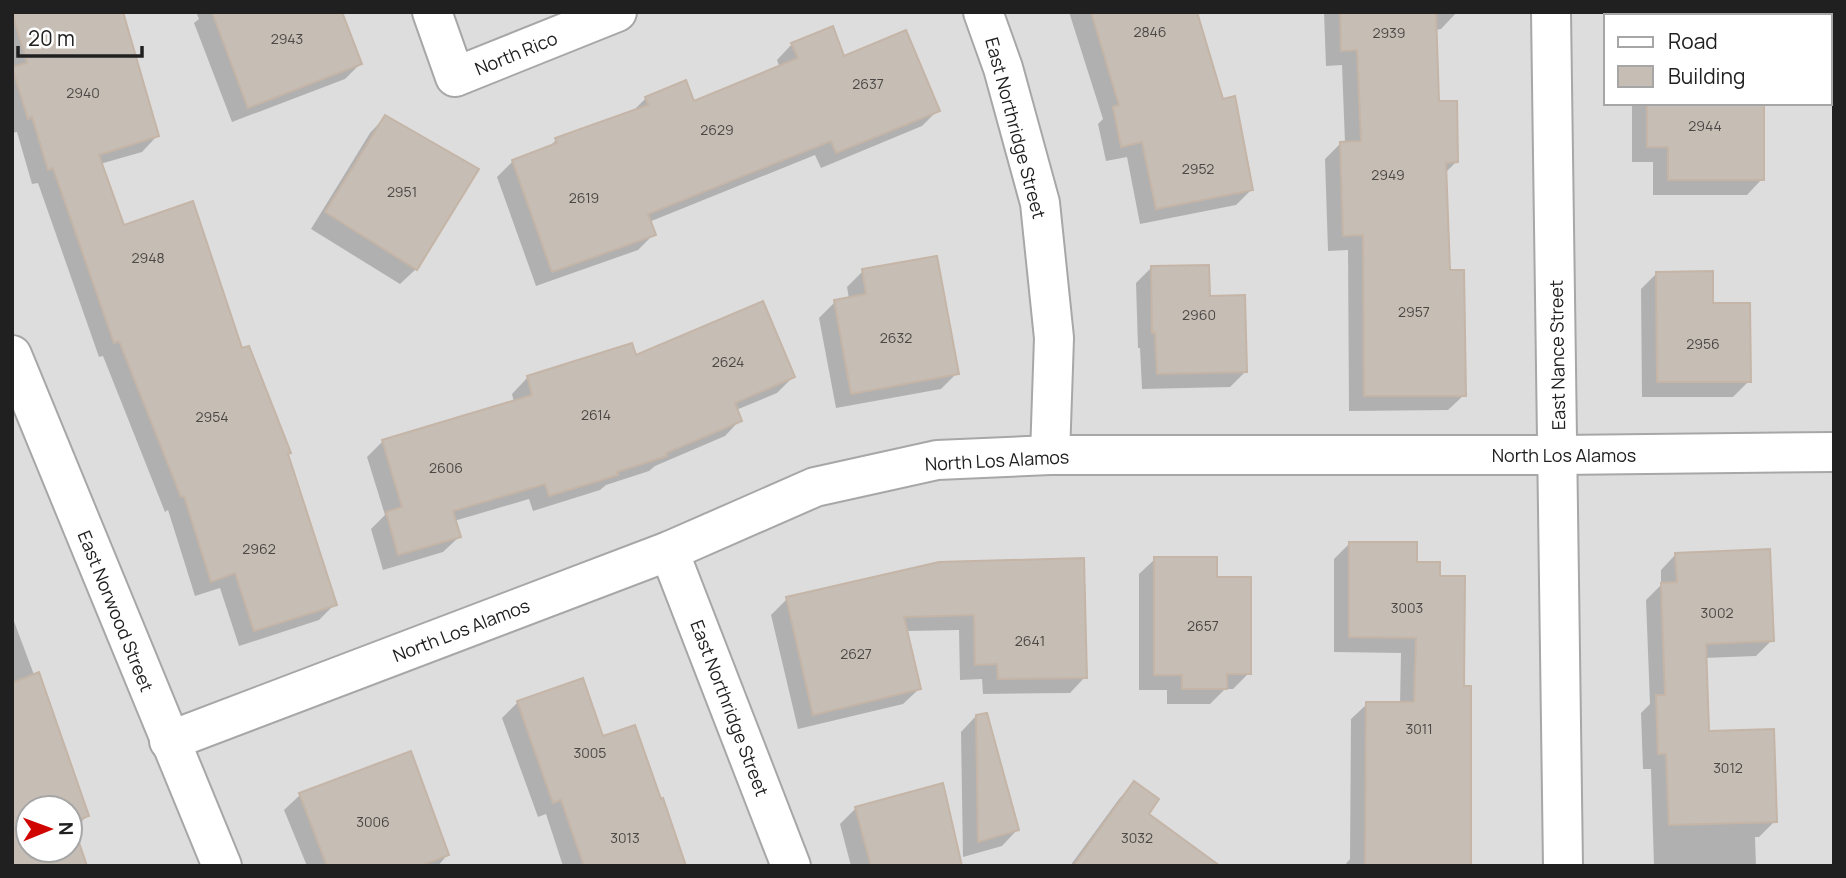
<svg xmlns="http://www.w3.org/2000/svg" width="1846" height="878" font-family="Manrope,sans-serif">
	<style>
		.residential { fill: #dedddd; fill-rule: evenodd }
		.shadow { fill: #0003; fill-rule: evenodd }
		.building { fill: #c6bdb5; stroke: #c4b5a7; stroke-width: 2; fill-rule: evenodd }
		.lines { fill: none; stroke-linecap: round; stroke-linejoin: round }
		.street-casing { stroke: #a7a7a7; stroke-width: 42 }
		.street { stroke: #fff; stroke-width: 38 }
		.labels { text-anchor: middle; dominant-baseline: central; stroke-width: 7; stroke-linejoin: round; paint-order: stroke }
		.number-label { font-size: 14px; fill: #4a4745 }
		.street-label { font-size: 18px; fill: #202020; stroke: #fff }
	</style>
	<rect width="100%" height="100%" fill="#f1eee6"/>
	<path class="residential" d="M12 12H1834V866H12ZM1606 16H1830V103H1606ZM28 808H70V850H28Z"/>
	<g class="shadow">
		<polygon points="12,12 157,136 142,152 100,164 123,227 241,350 287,455 335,604 319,620 239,646 220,588 195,596 168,510 165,512 103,356 99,357 38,183 32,184 17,132 12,133"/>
		<polygon points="196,12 340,12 360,64 345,79 232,122 194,23 199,19"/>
		<polygon points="1069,12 1195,12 1251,190 1236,205 1140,224 1127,157 1106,161 1098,124 1103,119"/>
		<polygon points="1324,12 1457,12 1441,29 1435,30 1438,103 1457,161 1445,173 1448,272 1464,395 1448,410 1349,411 1348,250 1328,251 1325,159 1341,143 1345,143 1342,65 1326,66"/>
		<rect x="1626" y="12" width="155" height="4"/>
		<polygon points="792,44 843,58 938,110 922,126 821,168 815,155 649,222 654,234 638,250 536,286 497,177 513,161 547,149 556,140 632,112 646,98 693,103 780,68 777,60"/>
		<polygon points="1632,103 1762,103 1762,179 1747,195 1653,195 1653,162 1632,162"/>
		<polygon points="385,117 477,169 416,269 400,284 311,229 370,133"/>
		<polygon points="1152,267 1208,298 1245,372 1230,387 1142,389 1140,348 1138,348 1136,283"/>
		<polygon points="863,271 957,373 941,389 836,408 819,318 835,302 849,299 847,287"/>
		<polygon points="1657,273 1711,305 1749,381 1733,397 1642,397 1641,289"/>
		<polygon points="631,346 635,358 793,377 777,393 736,410 740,420 725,436 655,466 649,471 606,485 600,490 533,511 529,499 454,521 459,537 443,552 383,570 371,529 385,515 367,457 383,441 514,402 512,394 527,378"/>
		<polygon points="1350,543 1416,563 1439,577 1463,688 1469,866 1344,866 1350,859 1351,719 1367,704 1400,704 1401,653 1334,652 1334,559"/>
		<polygon points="1676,554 1772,640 1756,656 1704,658 1707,733 1775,821 1759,837 1755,837 1756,866 1654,866 1651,769 1643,769 1641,713 1650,704 1646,600 1661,585 1661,570"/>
		<polygon points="1155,559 1215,578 1249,673 1233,689 1225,689 1210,704 1167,704 1167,690 1139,690 1139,574"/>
		<polygon points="1083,560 1085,677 1070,693 983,694 982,679 960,680 959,630 906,631 919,689 903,704 798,729 771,615 787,599"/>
		<path d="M12 616 87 816 73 830 85 866H12ZM28 808H70V850H28Z"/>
		<polygon points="518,702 602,738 659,801 662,800 686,866 563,866 546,814 538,817 502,718"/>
		<polygon points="976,716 1017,830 1002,846 963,857 961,732"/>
		<polygon points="1134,783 1146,814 1206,866 1070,866 1119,799"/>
		<polygon points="300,795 447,855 438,866 307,866 284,810"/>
		<polygon points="856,808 961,866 851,866 840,824"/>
	</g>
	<g class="building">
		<polygon points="12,12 123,12 159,136 99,155 124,225 193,201 242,348 249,346 291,453 288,454 337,605 254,631 235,573 211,582 184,496 181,497 119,341 114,343 53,168 48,170 32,117 28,119 12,67 27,63"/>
		<polygon points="212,12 342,12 362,64 248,108"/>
		<polygon points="1091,12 1197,12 1223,99 1235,96 1253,190 1156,209 1142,142 1121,147 1113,107 1119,105"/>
		<polygon points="1340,12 1436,12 1439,101 1457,101 1458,162 1446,163 1450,270 1464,270 1466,396 1364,396 1363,235 1343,236 1340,142 1361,141 1357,50 1341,51"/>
		<polygon points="833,26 844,56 906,30 940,111 836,153 831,141 648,214 656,235 552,272 512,160 557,143 555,138 648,105 645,97 686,80 694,101 798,58 791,43"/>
		<polygon points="1647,103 1764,103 1764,180 1668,180 1668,147 1647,147"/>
		<polygon points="385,115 479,169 417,270 325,212"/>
		<polygon points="937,256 959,374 851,394 834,300 866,294 862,269"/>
		<polygon points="1209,265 1210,296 1245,295 1247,372 1157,374 1155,333 1152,333 1151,266"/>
		<polygon points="1713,271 1713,303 1750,303 1751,382 1657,382 1656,272"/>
		<polygon points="763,301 795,377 735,403 742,421 666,453 667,456 617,472 618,475 549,496 545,484 453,511 461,537 398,555 386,512 402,507 382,440 532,395 527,376 632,343 636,355"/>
		<polygon points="1349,542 1417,542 1417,562 1440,562 1440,576 1465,576 1464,686 1471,686 1471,866 1365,866 1366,702 1414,702 1416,638 1349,637"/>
		<polygon points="1770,549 1774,641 1706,644 1709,731 1774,729 1777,822 1669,825 1666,754 1658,754 1656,695 1665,695 1661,583 1677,582 1675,553"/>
		<polygon points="1154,557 1217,557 1217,577 1251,577 1251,674 1227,674 1227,689 1182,689 1182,675 1154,675"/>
		<polygon points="1084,558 1087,678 998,679 997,664 975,665 974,615 904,617 921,689 813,715 786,597 939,562"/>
		<path d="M39 672 89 816 72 822 87 866H12V683ZM28 808H70V850H28Z"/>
		<polygon points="583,678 603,736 635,725 661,799 663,798 686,866 584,866 561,800 553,803 517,701"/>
		<polygon points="987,713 1019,830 978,842 976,715"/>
		<polygon points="411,751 449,855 420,866 327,866 299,793"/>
		<polygon points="1134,781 1159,799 1149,814 1220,866 1073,866"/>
		<polygon points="943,783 962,866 871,866 855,807"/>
	</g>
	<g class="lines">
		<defs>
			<g id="street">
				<polyline points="432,12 455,77 617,12"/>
				<polyline points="983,12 1003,68 1040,203 1054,338 1050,455"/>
				<polyline points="1551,12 1563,866"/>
				<polyline points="12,355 222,866"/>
				<polyline points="669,551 791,866"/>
				<polyline points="169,741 669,551 815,487 937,460 1050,455 1559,455 1834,452"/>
			</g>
		</defs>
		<use href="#street" class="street-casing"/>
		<use href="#street" class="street"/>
	</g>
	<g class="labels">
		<g class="number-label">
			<text x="1150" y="31">2846</text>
			<text x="1389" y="32">2939</text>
			<text x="287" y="38">2943</text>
			<text x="868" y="83">2637</text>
			<text x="83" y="92">2940</text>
			<text x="1705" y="125">2944</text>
			<text x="717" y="129">2629</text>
			<text x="1198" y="168">2952</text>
			<text x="1388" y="174">2949</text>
			<text x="402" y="191">2951</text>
			<text x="584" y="197">2619</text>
			<text x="148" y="257">2948</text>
			<text x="1414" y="311">2957</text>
			<text x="1199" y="314">2960</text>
			<text x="896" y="337">2632</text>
			<text x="1703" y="343">2956</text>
			<text x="728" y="361">2624</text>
			<text x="596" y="414">2614</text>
			<text x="212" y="416">2954</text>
			<text x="446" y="467">2606</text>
			<text x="259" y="548">2962</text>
			<text x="1407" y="607">3003</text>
			<text x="1717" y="612">3002</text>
			<text x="1203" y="625">2657</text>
			<text x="1030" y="640">2641</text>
			<text x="856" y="653">2627</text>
			<text x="1419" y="728">3011</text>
			<text x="590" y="752">3005</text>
			<text x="1728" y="767">3012</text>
			<text x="373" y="821">3006</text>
			<text x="625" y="837">3013</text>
			<text x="1137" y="837">3032</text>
		</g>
		<g class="street-label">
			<text transform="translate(516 53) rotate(-22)">North Rico</text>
			<text transform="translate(1016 128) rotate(75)">East Northridge Street</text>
			<text transform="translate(1557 355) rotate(-91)">East Nance Street</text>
			<text x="1564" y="455">North Los Alamos</text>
			<text transform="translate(997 460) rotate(-3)">North Los Alamos</text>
			<text transform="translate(116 611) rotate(68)">East Norwood Street</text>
			<text transform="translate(461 630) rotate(-21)">North Los Alamos</text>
			<text transform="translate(730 708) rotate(69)">East Northridge Street</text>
		</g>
	</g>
	<rect width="1846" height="878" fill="none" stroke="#202020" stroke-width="28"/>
	<rect x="1604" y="14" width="228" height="91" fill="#ffffff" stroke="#a6a6a6" stroke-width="2"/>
	<rect x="1618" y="37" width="35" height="10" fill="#ffffff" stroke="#a6a6a6" stroke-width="2"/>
	<text x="1668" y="49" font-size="21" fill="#202020">Road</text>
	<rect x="1618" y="66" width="35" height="21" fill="#c6bdb5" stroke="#a6a6a6" stroke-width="2"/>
	<text x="1668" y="84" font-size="21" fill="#202020">Building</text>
	<g transform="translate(49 829) rotate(89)"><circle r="33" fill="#ffffff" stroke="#a6a6a6" stroke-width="2"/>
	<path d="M0-5L12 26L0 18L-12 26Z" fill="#d00500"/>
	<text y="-10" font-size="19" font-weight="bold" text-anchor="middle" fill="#202020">N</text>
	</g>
	<path d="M18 46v10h124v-10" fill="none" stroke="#202020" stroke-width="3.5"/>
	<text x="28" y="46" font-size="21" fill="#202020" stroke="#ffffff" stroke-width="5" paint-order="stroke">20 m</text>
</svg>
